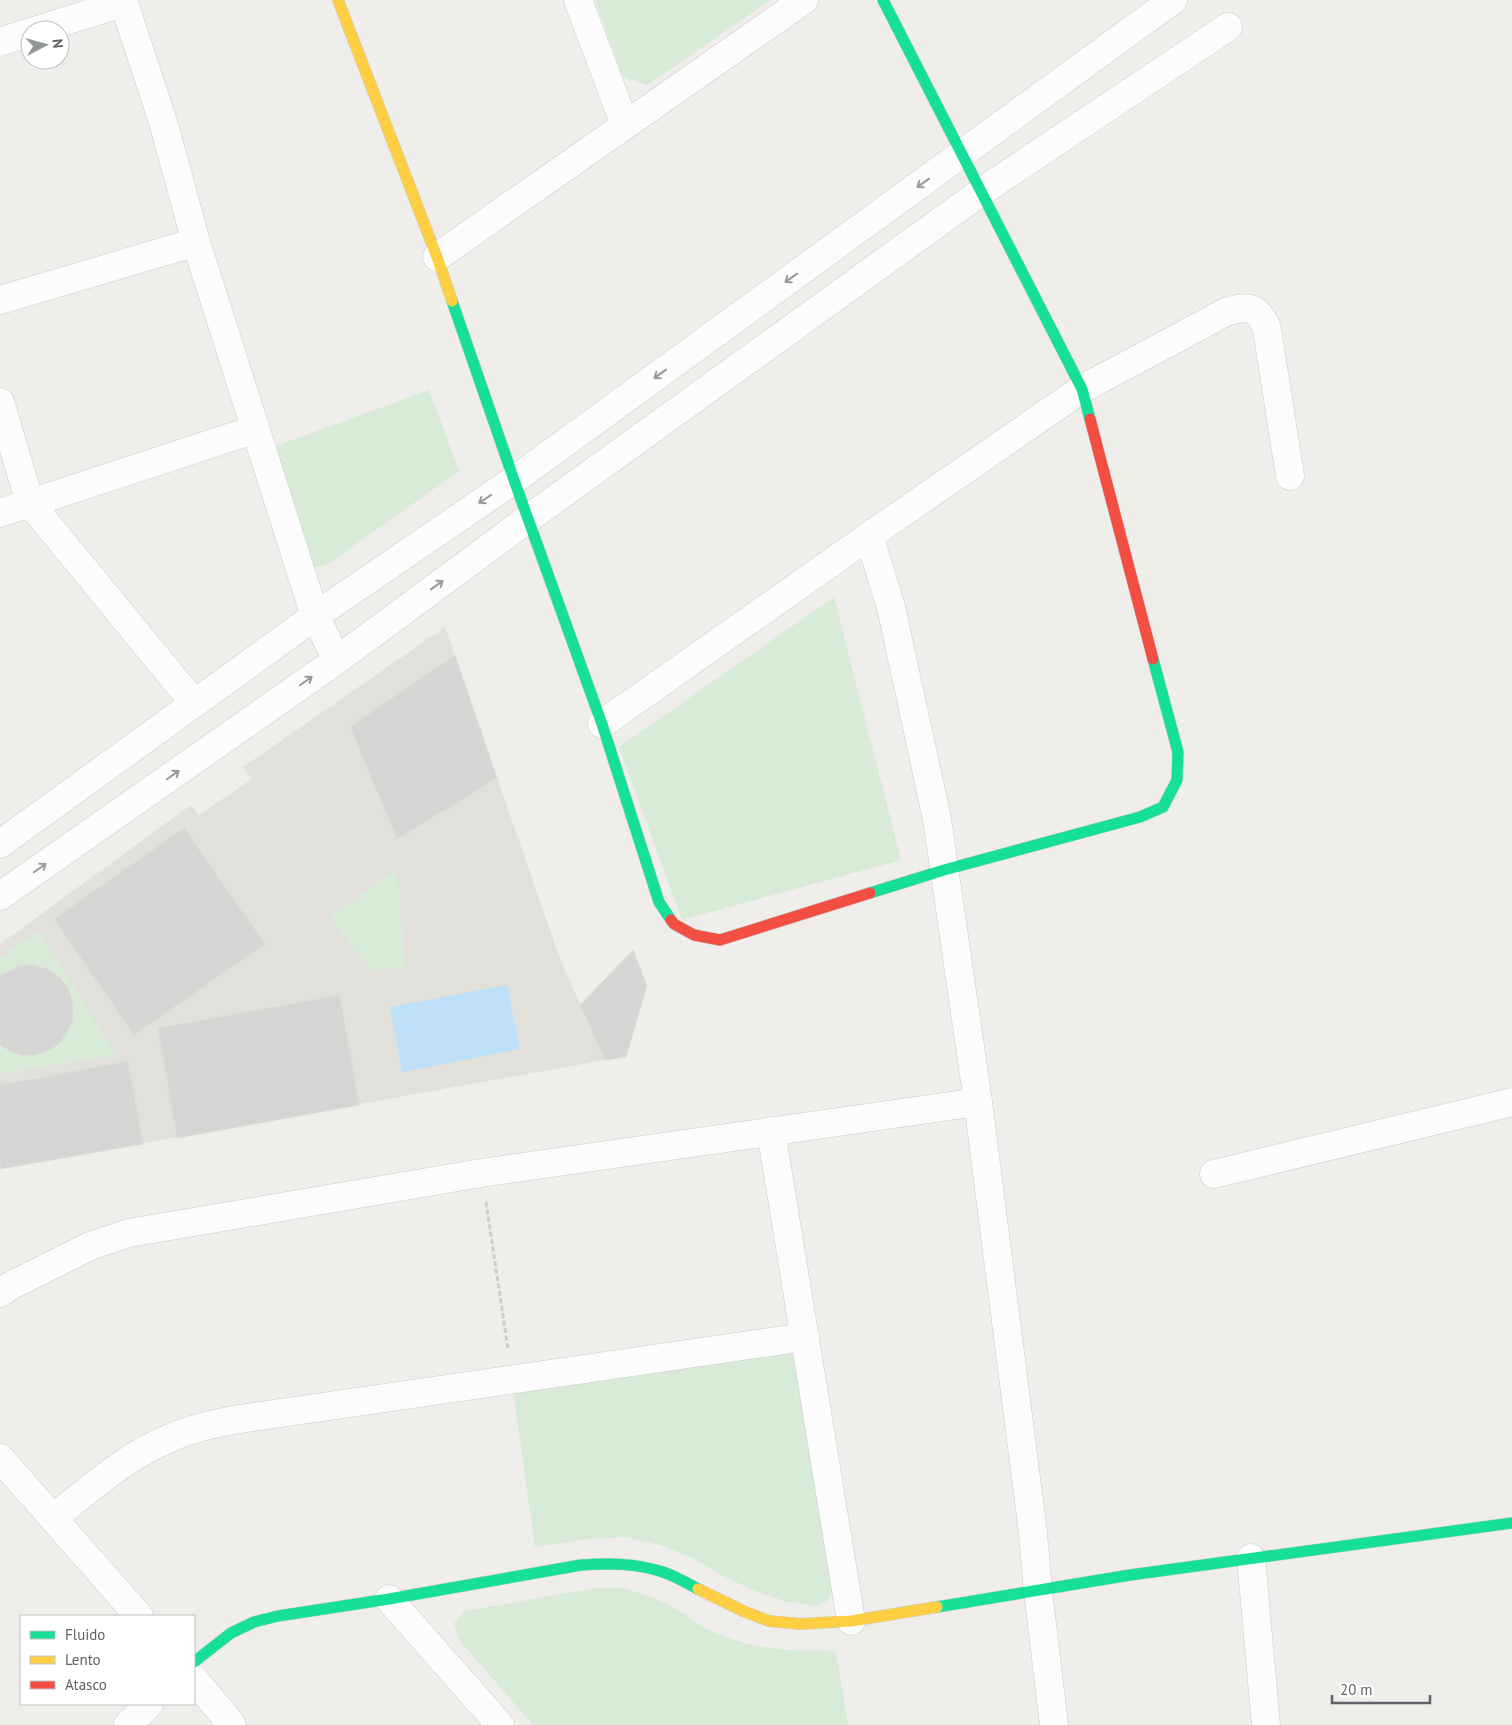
<svg xmlns="http://www.w3.org/2000/svg" width="1512" height="1725" font-family="'PT Sans',sans-serif">
	<style>
		.education { fill: #e2e0da }
		.green { fill: #d8ebd6 }
		.water { fill: #bfe0f9 }
		.building { fill: #d6d5d3; stroke: #deddd9 }
		.lines { fill: none; stroke-linecap: round; stroke-linejoin: round }
		.street-casing { stroke: #cbcccc; stroke-width: 29 }
		.fast-casing { stroke: #cacacb; stroke-width: 12 }
		.slow-casing { stroke: #cacacb; stroke-width: 12 }
		.jam-casing { stroke: #cacacb; stroke-width: 12 }
		.path { stroke: #cacfcc; stroke-width: 3; stroke-dasharray: 5 2.5; stroke-linecap: butt }
		.street { stroke: #fdfcfc; stroke-width: 28 }
		.fast { stroke: #16e098; stroke-width: 11 }
		.slow { stroke: #ffcf43; stroke-width: 11 }
		.jam { stroke: #f24e42; stroke-width: 11 }
		.oneway { stroke: #96999c }
	</style>
	<rect width="100%" height="100%" fill="#efeeea"/>
	<polygon class="education" points="445,627 560,959 605,1060 0,1169 0,944 191,805 199,815 252,779 243,767"/>
	<g class="green">
		<polygon points="595,0 771,0 647,85 623,77"/>
		<polygon points="429,390 459,471 324,567 310,566 276,446"/>
		<polygon points="834,597 901,860 682,920 619,747"/>
		<polygon points="397,869 405,967 371,971 330,917"/>
		<polygon points="39,931 116,1055 0,1074 0,957"/>
		<polygon points="795,1347 832,1589 827,1601 812,1606 784,1601 753,1590 723,1576 694,1559 663,1546 626,1537 590,1539 535,1547 513,1390"/>
		<path d="M618 1587C639 1592 657 1598 676 1609 689 1616 701 1627 715 1633 757 1650 791 1651 836 1651L848 1725H533L459 1640 454 1623 465 1611 590 1589Z"/>
	</g>
	<polygon class="water" points="507,985 520,1049 402,1072 390,1007"/>
	<g class="building">
		<polygon points="455,655 497,778 397,839 350,727"/>
		<polygon points="184,828 265,944 134,1035 54,919"/>
		<polygon points="633,950 647,986 626,1057 605,1060 580,1005"/>
		<polygon points="33,965 48,969 60,978 69,990 73,1004 73,1019 67,1033 58,1045 45,1052 33,1055 21,1055 10,1051 0,1045 0,976 18,966"/>
		<polygon points="340,995 359,1105 177,1138 158,1028"/>
		<polygon points="128,1061 143,1144 0,1169 0,1085"/>
	</g>
	<g class="lines">
		<defs>
			<g id="street">
				<polyline points="123,0 164,125 196,242 315,616 337,660"/>
				<polyline points="578,0 625,125"/>
				<polyline points="37,30 123,3"/>
				<polyline points="0,42 30,32"/>
				<polyline points="437,257 804,0"/>
				<polyline points="0,300 196,242"/>
				<polyline points="0,402 30,503 194,703"/>
				<polyline points="0,513 256,429"/>
				<polyline points="869,536 891,607 937,819 978,1102 1033,1533 1038,1591 1054,1725"/>
				<path d="M602 724 869 536 1082 389 1226 312C1248 305 1258 306 1267 329L1290 476"/>
				<polyline points="0,844 315,616 514,480 1173,0"/>
				<polyline points="0,896 337,660 529,518 981,192 1228,27"/>
				<polyline points="771,1131 851,1621"/>
				<polyline points="1214,1174 1512,1102"/>
				<polyline points="0,1293 10,1286 90,1246 129,1233 481,1173 978,1102"/>
				<polyline points="0,1458 139,1616"/>
				<path d="M53 1518C90 1489 126 1456 170 1438 192 1428 216 1423 240 1419L805 1337"/>
				<polyline points="1251,1558 1266,1725"/>
				<polyline points="389,1599 500,1725"/>
				<polyline points="194,1679 232,1725"/>
				<polyline points="128,1725 149,1704"/>
			</g>
			<g id="fast">
				<polyline points="883,0 1082,389 1090,419"/>
				<polyline points="452,301 514,480 602,724 659,902 671,920"/>
				<polyline points="870,893 944,870 1140,817 1163,807 1177,780 1178,752 1153,659"/>
				<polyline points="937,1607 1130,1575 1512,1523"/>
				<path d="M194 1662 231 1633 254 1622 278 1616 389 1599 581 1565C609 1563 635 1563 663 1572 675 1576 687 1583 698 1589"/>
			</g>
			<g id="slow">
				<polyline points="338,0 437,257 452,301"/>
				<polyline points="698,1589 743,1611 769,1621 800,1624 851,1621 937,1607"/>
			</g>
			<g id="jam">
				<polyline points="1090,419 1153,659"/>
				<polyline points="671,920 674,924 694,935 720,940 870,893"/>
			</g>
		</defs>
		<use href="#street" class="street-casing"/>
		<use href="#fast" class="fast-casing"/>
		<use href="#slow" class="slow-casing"/>
		<use href="#jam" class="jam-casing"/>
		<polyline class="path" points="486,1202 508,1349"/>
		<use href="#street" class="street"/>
		<use href="#fast" class="fast"/>
		<use href="#slow" class="slow"/>
		<use href="#jam" class="jam"/>
	</g>
	<defs><path id="oneway-shaft" d="M-6 0H5M1.5-3L5.5 0L1.5 3" fill="none" stroke-width="1.6" stroke-linecap="round" stroke-linejoin="round" transform="scale(1.25)"/></defs>
	<g class="oneway">
		<use href="#oneway-shaft" transform="translate(923 183) rotate(144)"/>
		<use href="#oneway-shaft" transform="translate(791 278) rotate(144)"/>
		<use href="#oneway-shaft" transform="translate(660 374) rotate(144)"/>
		<use href="#oneway-shaft" transform="translate(485 499) rotate(146)"/>
		<use href="#oneway-shaft" transform="translate(437 585) rotate(-36)"/>
		<use href="#oneway-shaft" transform="translate(306 681) rotate(-35)"/>
		<use href="#oneway-shaft" transform="translate(173 775) rotate(-35)"/>
		<use href="#oneway-shaft" transform="translate(40 868) rotate(-35)"/>
	</g>
	<rect x="20" y="1615" width="175" height="90" fill="#ffffff" stroke="#bfc1c3"/>
	<rect x="30" y="1631" width="25" height="8" fill="#16e098" stroke="#bfc1c3"/>
	<text x="65" y="1640" font-size="15" fill="#5f6368">Fluido</text>
	<rect x="30" y="1656" width="25" height="8" fill="#ffcf43" stroke="#bfc1c3"/>
	<text x="65" y="1665" font-size="15" fill="#5f6368">Lento</text>
	<rect x="30" y="1681" width="25" height="8" fill="#f24e42" stroke="#bfc1c3"/>
	<text x="65" y="1690" font-size="15" fill="#5f6368">Atasco</text>
	<g transform="translate(45 45) rotate(84)"><circle r="24" fill="#ffffff" stroke="#bfc1c3"/>
	<path d="M0-4L9 19L0 12L-9 19Z" fill="#919496"/>
	<text y="-8" font-size="14" font-weight="bold" text-anchor="middle" fill="#5f6368">N</text>
	</g>
	<path d="M1332 1695v8h98v-8" fill="none" stroke="#5f6368" stroke-width="2.5"/>
	<text x="1340" y="1695" font-size="15" fill="#5f6368" stroke="#ffffff" stroke-width="4" paint-order="stroke">20 m</text>
</svg>
